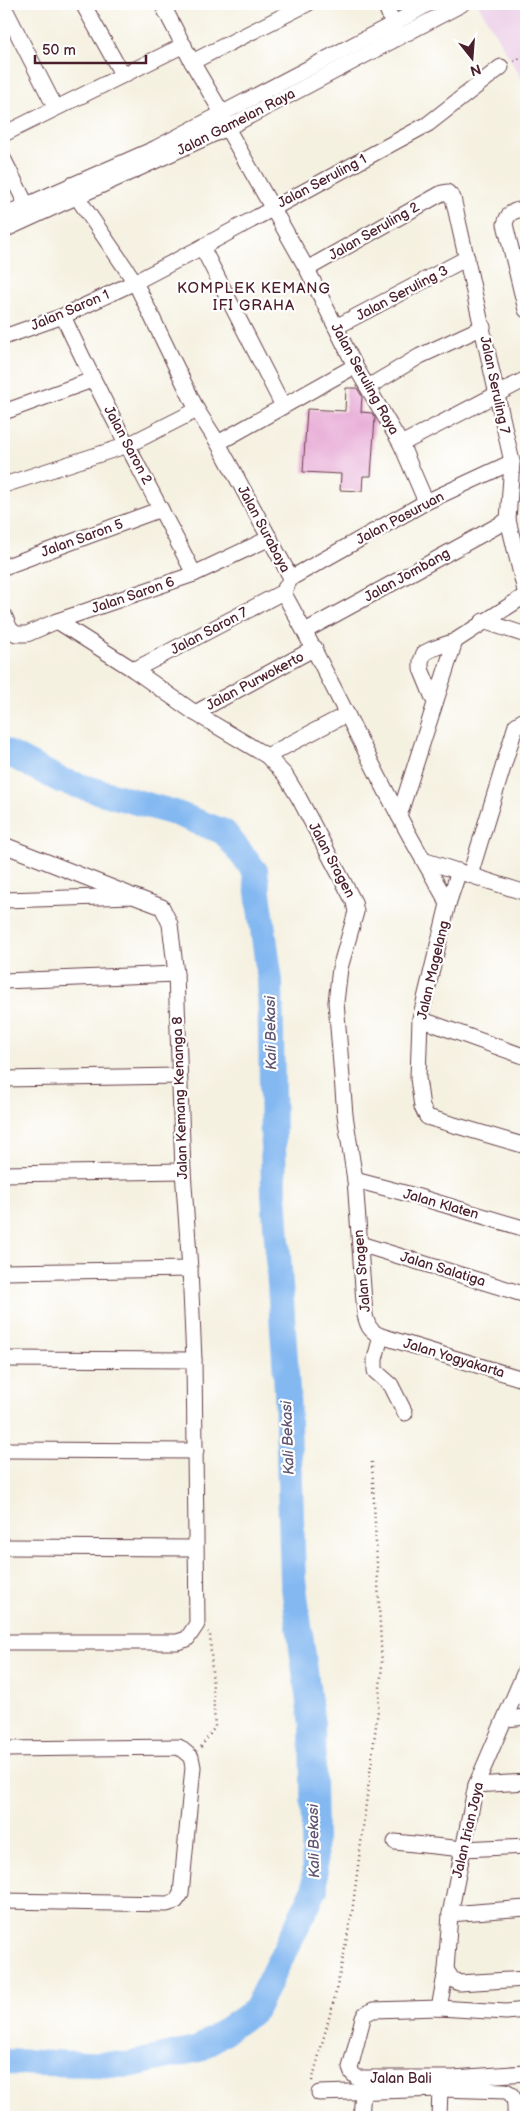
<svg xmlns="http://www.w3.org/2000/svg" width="530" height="2121" font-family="'Balsamiq Sans',sans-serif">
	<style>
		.built { fill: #edd1e9 }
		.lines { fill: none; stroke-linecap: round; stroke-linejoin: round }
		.river { stroke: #83b8f1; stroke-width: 26 }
		.building { fill: #e5a3d1 }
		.minor-casing { stroke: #643e46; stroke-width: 17 }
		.path { stroke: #643e46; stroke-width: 2.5; stroke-dasharray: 1 4; stroke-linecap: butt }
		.minor { stroke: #fff; stroke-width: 15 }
		.labels { text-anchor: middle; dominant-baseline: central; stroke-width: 4.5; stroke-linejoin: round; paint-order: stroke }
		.street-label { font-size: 14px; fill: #4a1f2b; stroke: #fff }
		.neighbourhood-label { font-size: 15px; letter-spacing: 1px; fill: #4a1f2b; stroke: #fff }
		.water-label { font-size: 15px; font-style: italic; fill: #5e5570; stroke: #fff }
	</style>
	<rect width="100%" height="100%" fill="#fff"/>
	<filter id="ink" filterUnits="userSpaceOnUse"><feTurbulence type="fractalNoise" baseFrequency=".02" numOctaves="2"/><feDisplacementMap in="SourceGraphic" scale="10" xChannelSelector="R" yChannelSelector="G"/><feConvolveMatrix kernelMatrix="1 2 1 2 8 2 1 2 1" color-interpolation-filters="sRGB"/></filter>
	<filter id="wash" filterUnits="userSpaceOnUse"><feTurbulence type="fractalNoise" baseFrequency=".0096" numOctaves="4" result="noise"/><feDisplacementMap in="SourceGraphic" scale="20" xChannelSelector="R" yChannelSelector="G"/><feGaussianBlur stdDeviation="1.12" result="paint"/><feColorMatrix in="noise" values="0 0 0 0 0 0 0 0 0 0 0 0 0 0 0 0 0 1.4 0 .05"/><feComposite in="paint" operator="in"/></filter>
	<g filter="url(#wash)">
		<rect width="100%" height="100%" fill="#f5f1e1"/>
		<polygon class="built" points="478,4 526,4 526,86"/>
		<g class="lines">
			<polyline class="river" points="4,751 62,781 175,813 224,832 255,871 270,981 274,1194 287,1390 293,1580 312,1725 315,1889 255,2010 199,2049 128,2065 4,2062"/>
		</g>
		<g id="blocks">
			<polygon class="building" points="346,388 357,388 362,396 361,412 372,413 375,418 371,476 363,476 362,491 340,490 341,474 303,472 307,409 345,411"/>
		</g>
	</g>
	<g filter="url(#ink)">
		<use href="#blocks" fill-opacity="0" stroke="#643e46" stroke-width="1"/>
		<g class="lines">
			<defs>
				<g id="minor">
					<polyline points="83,4 122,74"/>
					<polyline points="162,4 192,62 222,113 227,128 307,269 355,366 401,444 426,502"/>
					<polyline points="385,4 397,34"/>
					<polyline points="4,7 55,107"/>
					<polyline points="192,62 307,4"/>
					<polyline points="4,134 184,45"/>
					<polyline points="4,160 26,204"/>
					<path d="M71 185 77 197 135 282 197 410 218 443 291 578 283 592C324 665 359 741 398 814 414 845 432 874 448 904"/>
					<path d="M526 209C514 210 508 212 505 224L526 310"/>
					<polyline points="4,215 156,148 393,24 428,4"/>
					<polyline points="4,230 227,128 462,4"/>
					<polyline points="202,247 283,406"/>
					<polyline points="307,269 442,193 447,192 453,198 512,462 508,520 526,595 455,641 432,649 424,653 421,661 421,669 435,703"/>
					<path d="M63 316C103 404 151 488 194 574"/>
					<polyline points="336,327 467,258"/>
					<polyline points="4,337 63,316 135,282 202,247 428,124 501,67"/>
					<polyline points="368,387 420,356 483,327"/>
					<polyline points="4,412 92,380"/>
					<polyline points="218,443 355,366"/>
					<polyline points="401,444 526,379"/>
					<polyline points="4,485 128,445 197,410"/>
					<polyline points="4,567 161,509"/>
					<polyline points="291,578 426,502 512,462"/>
					<polyline points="4,615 10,629 16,634 27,634 57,621 194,574 270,538"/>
					<path d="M57 621 134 670 195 713 267 756 285 775 299 798 354 902 356 912 340 968 336 1002 345 1115 355 1180 365 1315C368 1327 370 1331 381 1336L526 1380"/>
					<polyline points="483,621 526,635"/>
					<polyline points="305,631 508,520"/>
					<polyline points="134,670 283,592"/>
					<polyline points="195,713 315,648"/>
					<polyline points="267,756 347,714"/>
					<polyline points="399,816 455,641"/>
					<polyline points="4,845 128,894"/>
					<polyline points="426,861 526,893"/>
					<polyline points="459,871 448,904 420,1019 418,1078 422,1107 427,1117 526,1146"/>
					<polyline points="470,875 516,725 526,719"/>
					<polyline points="4,900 133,896 162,907 170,924 176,974 183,1171 190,1269 194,1360 197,1624 187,1639 177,1642 4,1642"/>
					<polyline points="4,981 176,974"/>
					<polyline points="420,1019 526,1057"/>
					<polyline points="4,1079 179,1076"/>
					<polyline points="4,1174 183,1171"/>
					<polyline points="355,1180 412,1195 526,1229"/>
					<polyline points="360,1244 526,1295"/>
					<polyline points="4,1272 190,1269"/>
					<polyline points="381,1336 375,1359 375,1371 391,1385 405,1413"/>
					<polyline points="4,1359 194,1360"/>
					<polyline points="4,1450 196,1451"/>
					<polyline points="4,1547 195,1548"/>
					<polyline points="506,1719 526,1717"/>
					<polyline points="4,1749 179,1747 191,1757 193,1767 181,1894 176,1901 167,1904 4,1901"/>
					<polyline points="476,1785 526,1782"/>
					<polyline points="395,1842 463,1849 526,1846"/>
					<polyline points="450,1914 526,1908"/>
					<polyline points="446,1970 452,1979 459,1983 526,1979"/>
					<polyline points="439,2008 446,1970 450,1914 476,1785 526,1669"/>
					<polyline points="526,2010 506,2012 439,2008 373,2010 365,2014 363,2018 350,2068 352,2073 357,2078 453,2078 526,2073"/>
					<path d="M319 2093 440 2089 506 2091C517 2096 515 2107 515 2117"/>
					<polyline points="361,2117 363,2092"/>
					<polyline points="439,2117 440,2089"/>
				</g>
			</defs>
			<use href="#minor" class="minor-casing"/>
			<g class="path">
				<polyline points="514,61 526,55"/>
				<polyline points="201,1747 215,1727 210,1634 208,1632"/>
				<polyline points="312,2081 336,1992 352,1913 378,1710 382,1665 372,1462"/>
			</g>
			<use href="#minor" class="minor"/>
		</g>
	</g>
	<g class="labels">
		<g class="street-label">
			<text transform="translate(236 122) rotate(-27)">Jalan Gamelan Raya</text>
			<text transform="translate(322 181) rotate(-28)">Jalan Seruling 1</text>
			<text transform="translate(374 231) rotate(-30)">Jalan Seruling 2</text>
			<text transform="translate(402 293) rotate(-28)">Jalan Seruling 3</text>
			<text transform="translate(70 310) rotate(-23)">Jalan Saron 1</text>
			<text transform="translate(365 379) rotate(61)">Jalan Seruling Raya</text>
			<text transform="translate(495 385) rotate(78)">Jalan Seruling 7</text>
			<text transform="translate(128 445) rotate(62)">Jalan Saron 2</text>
			<text transform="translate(400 518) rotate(-28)">Jalan Pasuruan</text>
			<text transform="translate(264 529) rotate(62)">Jalan Surabaya</text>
			<text transform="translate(82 538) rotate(-20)">Jalan Saron 5</text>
			<text transform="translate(407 575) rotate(-29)">Jalan Jombang</text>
			<text transform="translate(133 595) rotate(-19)">Jalan Saron 6</text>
			<text transform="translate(209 631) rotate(-28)">Jalan Saron 7</text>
			<text transform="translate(255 681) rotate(-28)">Jalan Purwokerto</text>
			<text transform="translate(332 860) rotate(62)">Jalan Sragen</text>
			<text transform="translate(433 970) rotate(-77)">Jalan Magelang</text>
			<text transform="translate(180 1098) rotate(-92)">Jalan Kemang Kenanga 8</text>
			<text transform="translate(441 1204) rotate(16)">Jalan Klaten</text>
			<text transform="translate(443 1269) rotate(17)">Jalan Salatiga</text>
			<text transform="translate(362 1271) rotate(-95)">Jalan Sragen</text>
			<text transform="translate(454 1358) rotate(17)">Jalan Yogyakarta</text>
			<text transform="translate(468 1830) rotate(-77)">Jalan Irian Jaya</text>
			<text x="401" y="2078">Jalan Bali</text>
		</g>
		<g class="neighbourhood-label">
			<text x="254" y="288">KOMPLEK KEMANG<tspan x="254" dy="17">IFI GRAHA</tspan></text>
		</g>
		<g class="water-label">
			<text transform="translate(271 1033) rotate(-91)">Kali Bekasi</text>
			<text transform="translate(288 1438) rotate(-92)">Kali Bekasi</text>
			<text transform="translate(314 1841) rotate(-91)">Kali Bekasi</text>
		</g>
	</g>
	<rect width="530" height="2121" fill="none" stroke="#fff" stroke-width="20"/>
	<g transform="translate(472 58) rotate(163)" stroke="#ffffff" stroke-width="4" paint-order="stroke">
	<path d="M0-4L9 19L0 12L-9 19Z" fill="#4a1f2b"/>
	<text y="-8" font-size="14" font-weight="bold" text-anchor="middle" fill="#4a1f2b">N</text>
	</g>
	<path d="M35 55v8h111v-8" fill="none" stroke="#4a1f2b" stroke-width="2.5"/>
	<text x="42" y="55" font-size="15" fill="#4a1f2b" stroke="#ffffff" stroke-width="4" paint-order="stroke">50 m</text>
</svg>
